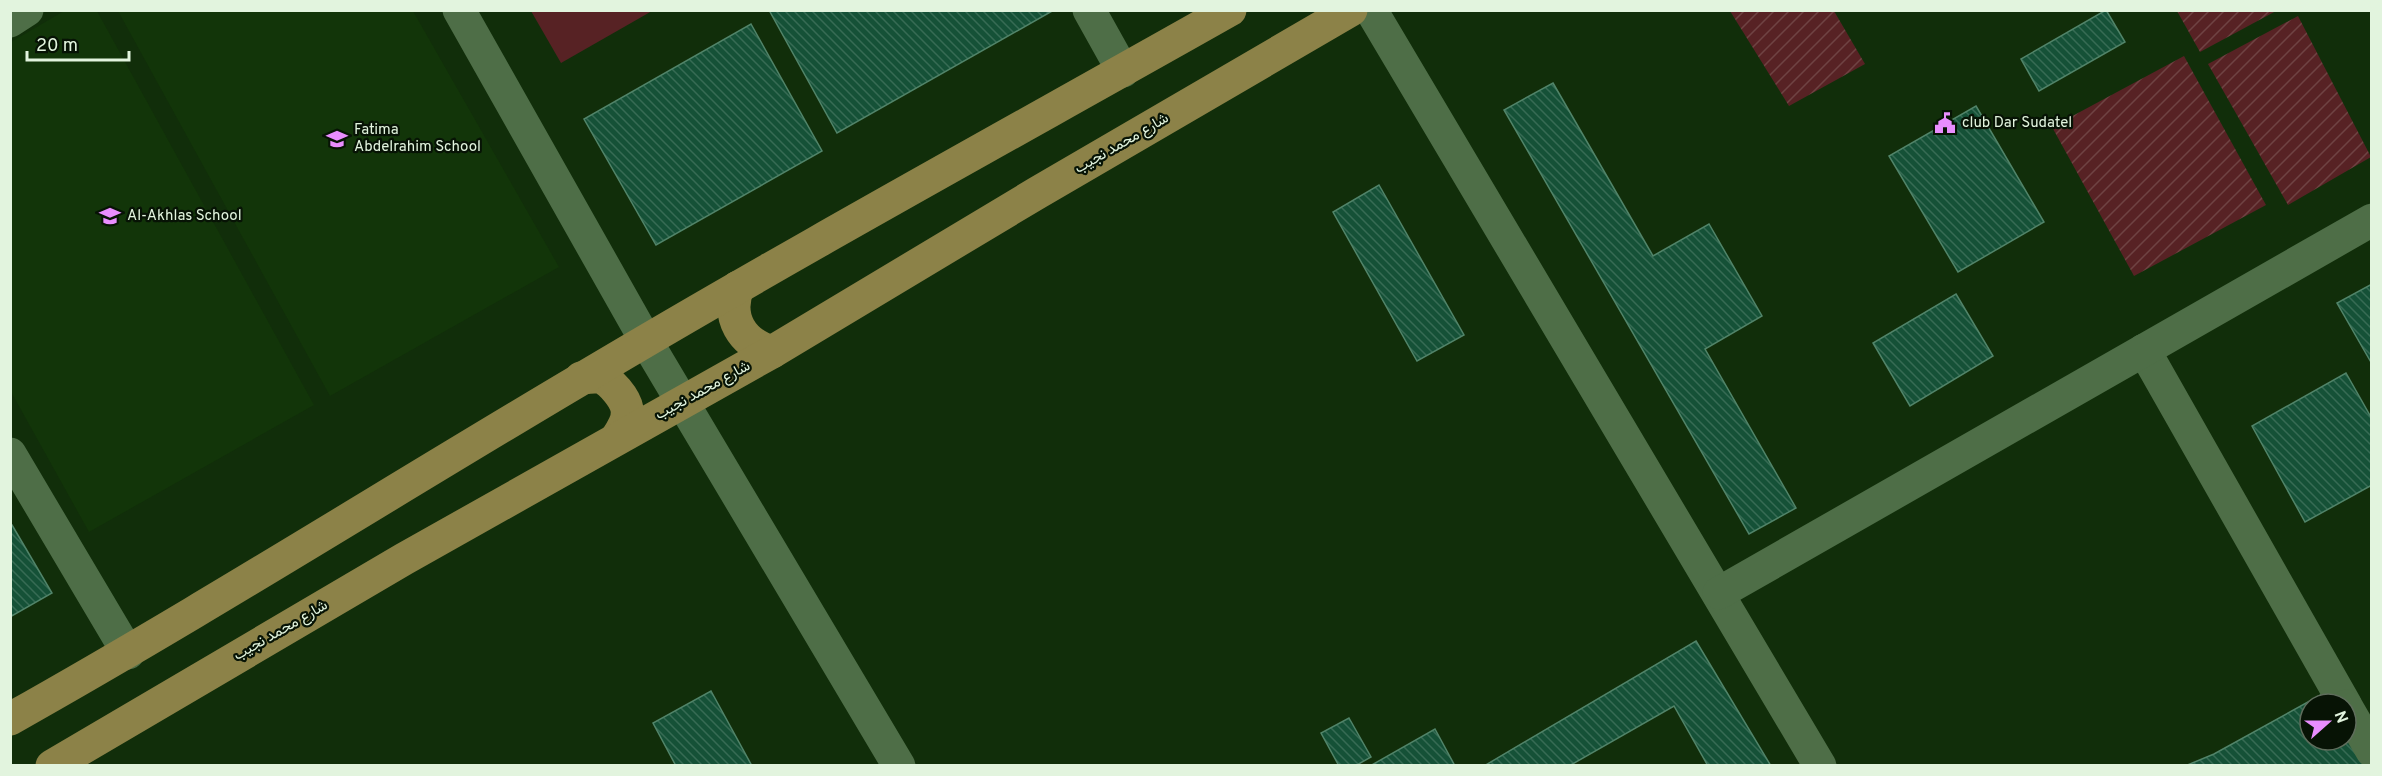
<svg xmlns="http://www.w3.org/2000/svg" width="2382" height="776" font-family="Overpass,Vazirmatn,sans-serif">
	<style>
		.built { fill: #123509 }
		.grass { fill: #572224 }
		.garden { fill: url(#garden-furrows) }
		.building { fill: url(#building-back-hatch); stroke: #518469; stroke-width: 1.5 }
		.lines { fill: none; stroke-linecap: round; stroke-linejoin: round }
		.minor { stroke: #4e6e47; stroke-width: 33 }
		.major { stroke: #8c8248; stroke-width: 33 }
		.labels { text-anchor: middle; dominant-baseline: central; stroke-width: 4.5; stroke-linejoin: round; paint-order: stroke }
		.poi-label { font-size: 15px; fill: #e2f4de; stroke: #071305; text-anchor: start }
		.street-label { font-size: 15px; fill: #e2f4de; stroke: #071305 }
	</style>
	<defs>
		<pattern id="garden-furrows" width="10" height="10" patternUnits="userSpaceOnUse" patternTransform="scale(1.5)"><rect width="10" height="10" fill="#572224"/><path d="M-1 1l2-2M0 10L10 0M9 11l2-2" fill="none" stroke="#6f4343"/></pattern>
		<pattern id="building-back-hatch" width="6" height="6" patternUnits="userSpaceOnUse" patternTransform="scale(1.5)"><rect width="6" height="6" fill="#155137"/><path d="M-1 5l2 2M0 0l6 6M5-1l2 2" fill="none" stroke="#376b54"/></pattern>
	</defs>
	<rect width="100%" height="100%" fill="#112e0a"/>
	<g class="built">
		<polygon points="64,11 97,11 314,405 89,532 10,390 11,42"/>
		<polygon points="118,11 413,11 559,267 330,396"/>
	</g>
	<polygon class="grass" points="531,11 652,11 561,63"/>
	<g class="garden">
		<polygon points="1730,11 1834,11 1865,64 1789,106"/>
		<polygon points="2177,11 2276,11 2200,52"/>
		<polygon points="2298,16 2371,157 2288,205 2208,64"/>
		<polygon points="2184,56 2266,205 2134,276 2052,127"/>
	</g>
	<g class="building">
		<polygon points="769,10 1054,10 837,133"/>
		<polygon points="2106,10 2125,42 2039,91 2021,59"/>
		<polygon points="751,24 822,151 656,245 584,119"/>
		<polygon points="1553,83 1653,256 1709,224 1762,316 1705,349 1796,508 1749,534 1504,110"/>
		<polygon points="1976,106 2044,222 1958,272 1889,156"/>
		<polygon points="1379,185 1464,335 1417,361 1333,212"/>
		<polygon points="2372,284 2372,364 2337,303"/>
		<polygon points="1956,294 1993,356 1910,406 1873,343"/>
		<polygon points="2346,373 2372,419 2372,485 2305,522 2252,426"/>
		<polygon points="12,525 52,593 10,617 10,526"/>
		<polygon points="1696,641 1771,766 1708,766 1674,706 1569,766 1484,766"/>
		<polygon points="711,691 752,766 676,766 653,723"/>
		<polygon points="2326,692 2333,704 2310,704 2310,740 2346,740 2346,728 2367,766 2185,766 2214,754"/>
		<polygon points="1349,718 1371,757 1355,766 1339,766 1321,733"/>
		<polygon points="1435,729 1455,766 1370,766"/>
	</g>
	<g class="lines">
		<g class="minor">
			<polyline points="459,10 646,341 899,766"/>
			<polyline points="1089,10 1123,71"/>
			<polyline points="1371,10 1820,766"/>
			<polyline points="10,21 27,10"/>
			<polyline points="2144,350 2345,704"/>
			<polyline points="10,454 128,653"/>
			<polyline points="1719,593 2372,220"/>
			<polyline points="2346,706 2372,751"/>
		</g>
		<g class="major">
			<path d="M738 287C726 318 742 343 772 352"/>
			<path d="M581 378C587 378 595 376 600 377 611 381 625 398 627 409 629 420 622 430 616 439"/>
			<path d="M10 719C204 610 392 491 583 378 796 251 1014 132 1230 10"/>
			<polyline points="52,766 404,559 772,352 1037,193 1351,10"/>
		</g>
	</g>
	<defs>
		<symbol id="civic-bare" viewBox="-9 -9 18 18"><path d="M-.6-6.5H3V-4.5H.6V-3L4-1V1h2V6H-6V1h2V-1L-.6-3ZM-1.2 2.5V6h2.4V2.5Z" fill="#e98dfe" stroke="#071305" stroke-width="2.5" paint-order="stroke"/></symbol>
		<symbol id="school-bare" viewBox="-9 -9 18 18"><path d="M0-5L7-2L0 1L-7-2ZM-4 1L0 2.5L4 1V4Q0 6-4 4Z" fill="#e98dfe" stroke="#071305" stroke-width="2.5" paint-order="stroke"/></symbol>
	</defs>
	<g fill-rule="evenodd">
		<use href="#civic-bare" x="1930" y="108" width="30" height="30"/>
		<use href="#school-bare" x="322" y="124" width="30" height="30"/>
		<use href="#school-bare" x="95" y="201" width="30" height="30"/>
	</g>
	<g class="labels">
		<g class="poi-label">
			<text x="1962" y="123">club Dar Sudatel</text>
			<text x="354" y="130">Fatima<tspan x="354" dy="17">Abdelrahim School</tspan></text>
			<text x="127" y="216">Al-Akhlas School</text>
		</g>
		<g class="street-label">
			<text transform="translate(1122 144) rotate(-30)">شارع محمد نجيب</text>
			<text transform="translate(703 391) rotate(-29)">شارع محمد نجيب</text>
			<text transform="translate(281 631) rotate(-30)">شارع محمد نجيب</text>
		</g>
	</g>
	<rect width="2382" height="776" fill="none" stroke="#e2f4de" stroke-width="24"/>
	<g transform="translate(2328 722) rotate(69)"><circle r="28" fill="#071305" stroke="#5f6d5c" stroke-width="1.5"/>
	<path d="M0-4.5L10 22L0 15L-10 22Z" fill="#e98dfe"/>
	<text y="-9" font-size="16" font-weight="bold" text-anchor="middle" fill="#e2f4de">N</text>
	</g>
	<path d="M27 51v9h102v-9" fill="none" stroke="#e2f4de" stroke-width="3"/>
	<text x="36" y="51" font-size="18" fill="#e2f4de" stroke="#071305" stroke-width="4.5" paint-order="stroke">20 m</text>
</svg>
